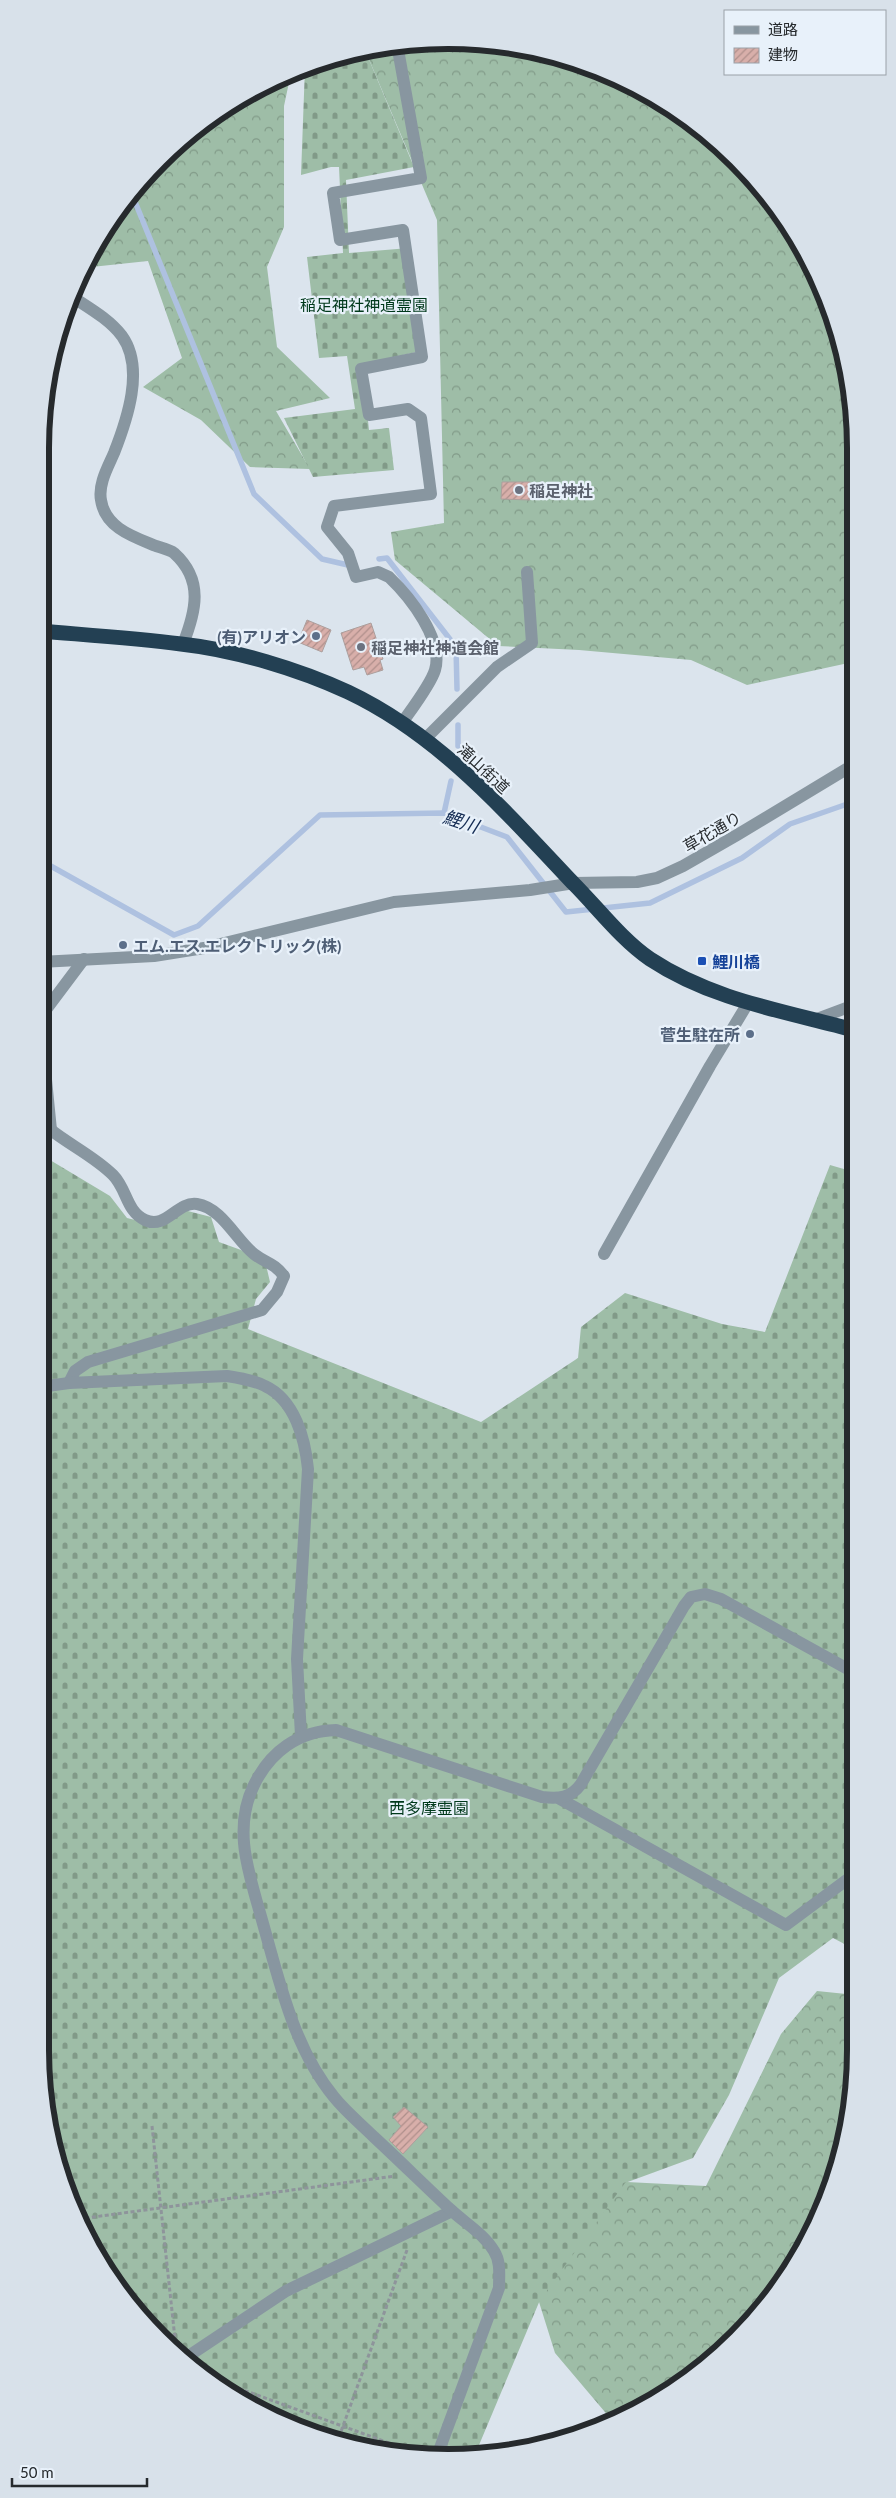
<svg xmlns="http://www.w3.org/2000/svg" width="896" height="2498" font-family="Lato,'Noto Sans JP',sans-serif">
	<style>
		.forest { fill: url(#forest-crowns) }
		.cemetery { fill: url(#cemetery-stones) }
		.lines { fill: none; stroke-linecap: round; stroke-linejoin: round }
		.stream { stroke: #aec1e0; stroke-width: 5.5 }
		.building { fill: url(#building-hatch); stroke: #ac9f9d }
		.path { stroke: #8e949b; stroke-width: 3; stroke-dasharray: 4 2.5; stroke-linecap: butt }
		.minor { stroke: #8896a0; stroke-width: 12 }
		.highway { stroke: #234053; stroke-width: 15 }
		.worship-dot { fill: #6b7280; stroke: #e8f1fa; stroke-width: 2 }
		.service-dot { fill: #5c6f8a; stroke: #e8f1fa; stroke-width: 2 }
		.transit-dot { fill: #1a4fb4; stroke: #e8f1fa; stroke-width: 2 }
		.labels { text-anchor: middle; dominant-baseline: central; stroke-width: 4.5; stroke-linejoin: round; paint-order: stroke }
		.park-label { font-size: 16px; fill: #00391b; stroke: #e8f1fa }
		.worship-label { font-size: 16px; font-weight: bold; fill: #5b616d; stroke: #e8f1fa; text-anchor: start }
		.service-label { font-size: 16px; font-weight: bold; fill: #4e5e75; stroke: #e8f1fa; text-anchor: end }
		.street-label { font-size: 16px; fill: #262a2d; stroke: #e8f1fa }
		.transit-label { font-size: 16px; font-weight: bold; fill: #164399; stroke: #e8f1fa; text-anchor: start }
		.water-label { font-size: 18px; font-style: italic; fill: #142c54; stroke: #e8f1fa }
		.rim { fill: none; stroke: #262a2d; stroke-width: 6 }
	</style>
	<defs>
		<pattern id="forest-crowns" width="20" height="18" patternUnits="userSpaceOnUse" patternTransform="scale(1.25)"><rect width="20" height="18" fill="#9ebda7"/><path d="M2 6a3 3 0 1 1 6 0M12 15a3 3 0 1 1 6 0" fill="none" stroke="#819a88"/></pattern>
		<pattern id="cemetery-stones" width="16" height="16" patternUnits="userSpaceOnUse" patternTransform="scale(1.25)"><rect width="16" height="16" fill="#9ebda7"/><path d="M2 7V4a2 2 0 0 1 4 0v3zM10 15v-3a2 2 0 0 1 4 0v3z" fill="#819a88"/></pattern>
		<pattern id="building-hatch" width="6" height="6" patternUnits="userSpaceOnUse" patternTransform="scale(1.25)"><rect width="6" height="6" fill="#d8afaa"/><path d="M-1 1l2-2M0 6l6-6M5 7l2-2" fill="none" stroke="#af8f8b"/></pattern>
	</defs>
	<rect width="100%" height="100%" fill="#dbe4ed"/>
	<g class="forest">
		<polygon points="474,41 553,54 652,95 755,179 814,268 852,394 853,662 747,685 691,660 579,650 498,646 395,560 391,532 444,523 437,220 365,50 394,44"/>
		<polygon points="291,73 284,106 284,227 267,267 277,347 330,398 276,411 310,469 250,467 201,420 143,387 182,358 148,261 82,268 124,200 179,141 244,95"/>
		<polygon points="817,1991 856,1995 856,2050 842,2155 787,2277 736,2339 675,2389 610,2418 555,2353 534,2286 607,2181 706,2186 781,2034"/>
	</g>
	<g class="cemetery">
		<polygon points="365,50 414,167 346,180 349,253 409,248 421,351 362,364 369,430 389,428 394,470 313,477 284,418 355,409 347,356 319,358 307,257 343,253 339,167 331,167 301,175 305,67 317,62"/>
		<polygon points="40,1154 110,1196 127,1218 160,1226 184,1210 211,1217 219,1242 241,1250 266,1265 270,1282 256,1299 248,1329 481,1422 578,1358 581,1327 625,1293 722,1324 765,1332 830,1165 854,1172 856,1950 833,1938 779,1978 729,2095 693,2158 625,2183 540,2300 474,2457 395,2455 267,2416 200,2374 141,2319 71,2206 48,2129 40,2050"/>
	</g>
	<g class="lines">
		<g class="stream">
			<polyline points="131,192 254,494 322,559 348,565"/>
			<polyline points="379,559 387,558 456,647 457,689"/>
			<polyline points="458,725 458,746"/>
			<polyline points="444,813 451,781"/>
			<polyline points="40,860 174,935 198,926 320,815 444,813 507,837 566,912 650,903 742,858 790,824 853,802"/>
		</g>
	</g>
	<g class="building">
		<polygon points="502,482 530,482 530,500 501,499"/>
		<polygon points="307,620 331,630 322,652 298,642"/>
		<polygon points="371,623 383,659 380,660 383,670 367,675 364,667 353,670 341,633"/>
		<polygon points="404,2107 428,2127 403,2154 389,2140 401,2126 393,2117"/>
	</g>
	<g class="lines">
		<g class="path">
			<polyline points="152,2126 176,2348"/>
			<polyline points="79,2219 395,2176"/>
			<polyline points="202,2375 422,2455"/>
			<polyline points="339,2437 407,2250"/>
		</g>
		<g class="minor">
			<path d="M400 43 399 55 421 178 333 193 340 240 403 230 422 357 361 369 369 415 408 409 421 418 431 494 334 506 327 527 348 553 356 577 378 572 389 577C410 597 444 640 435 670 431 684 411 710 402 723"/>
			<path d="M71 296C89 308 109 319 122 336 145 368 127 420 114 453 108 467 98 484 101 500 105 528 134 537 156 546 162 548 170 550 174 553 204 580 196 611 183 644"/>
			<polyline points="425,739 497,667 532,643 527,572"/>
			<polyline points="40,962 154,956 204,948 394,902 530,890 574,883 637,882 657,878 683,866 737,835 853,765"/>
			<polyline points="814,1020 854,1005"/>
			<path d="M51 1130C70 1145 95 1157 113 1175 127 1189 126 1211 145 1220 166 1230 177 1201 197 1204 222 1208 236 1240 254 1254 267 1264 273 1262 284 1276L277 1292 262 1310 88 1362 75 1371 69 1383"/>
			<polyline points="40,1135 51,1130 41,1029 45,1011 84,959"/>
			<polyline points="604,1254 710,1066 748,1003"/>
			<path d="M40 1387 69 1383 227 1376C240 1378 253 1380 265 1386 295 1400 305 1439 308 1469L297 1659 301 1736"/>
			<polyline points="560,1799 786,1925 856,1873"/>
			<polyline points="184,2359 286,2291 452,2211"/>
			<path d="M437 2456 499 2288C499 2275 501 2262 494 2251 484 2234 465 2223 451 2210 425 2186 400 2161 374 2137 361 2124 346 2112 334 2097 292 2046 278 1975 260 1913 248 1870 233 1828 254 1785 270 1752 298 1731 336 1730L542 1797C559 1799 571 1798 581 1784L684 1606 691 1597 705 1594 721 1599 855 1673"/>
		</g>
		<path class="highway" d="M40 631C87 635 134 638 181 644 235 650 298 669 348 692 439 735 505 811 573 883 598 908 621 939 650 959 712 1000 784 1011 854 1030"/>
	</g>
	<g class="worship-dot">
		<circle cx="519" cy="490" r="5"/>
		<circle cx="361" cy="647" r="5"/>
	</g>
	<g class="service-dot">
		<circle cx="316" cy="636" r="5"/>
		<circle cx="123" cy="945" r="5"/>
		<circle cx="750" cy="1034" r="5"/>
	</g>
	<rect class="transit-dot" x="697" y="956" width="10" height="10" rx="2.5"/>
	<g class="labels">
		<g class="park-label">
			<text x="364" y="304">稲足神社神道霊園</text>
			<text x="429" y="1807">西多摩霊園</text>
		</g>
		<g class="worship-label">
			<text x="529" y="490">稲足神社</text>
			<text x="371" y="647">稲足神社神道会館</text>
		</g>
		<g class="service-label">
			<text x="306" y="636">(有)アリオン</text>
			<text x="133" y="945" text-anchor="start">エム.エス.エレクトリック(株)</text>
			<text x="740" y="1034">菅生駐在所</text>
		</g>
		<g class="street-label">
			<text transform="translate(484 768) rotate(43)">滝山街道</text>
			<text transform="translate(712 831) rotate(-30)">草花通り</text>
		</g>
		<g class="transit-label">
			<text x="712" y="961">鯉川橋</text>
		</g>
		<g class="water-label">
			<text transform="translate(461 821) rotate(18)">鯉川</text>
		</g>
	</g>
	<path d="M0 0H896V2498H0ZM448 49H448A399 399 0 0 1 847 448V2050A399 399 0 0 1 448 2449H448A399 399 0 0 1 49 2050V448A399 399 0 0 1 448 49Z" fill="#d8e1ea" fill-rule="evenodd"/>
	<path class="rim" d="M448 49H448A399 399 0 0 1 847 448V2050A399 399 0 0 1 448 2449H448A399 399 0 0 1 49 2050V448A399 399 0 0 1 448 49Z"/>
	<rect x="724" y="10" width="162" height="65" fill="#e8f1fa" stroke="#9aa1a8"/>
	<rect x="734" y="26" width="25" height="8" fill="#8896a0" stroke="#9aa1a8"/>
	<text x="768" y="35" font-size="15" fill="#262a2d">道路</text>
	<rect x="734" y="48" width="25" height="15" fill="url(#building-hatch)" stroke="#9aa1a8"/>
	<text x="768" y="60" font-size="15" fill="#262a2d">建物</text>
	<path d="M12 2478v8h135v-8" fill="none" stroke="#262a2d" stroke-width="2.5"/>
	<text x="20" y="2478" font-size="15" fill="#262a2d" stroke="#e8f1fa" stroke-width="4" paint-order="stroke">50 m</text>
</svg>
